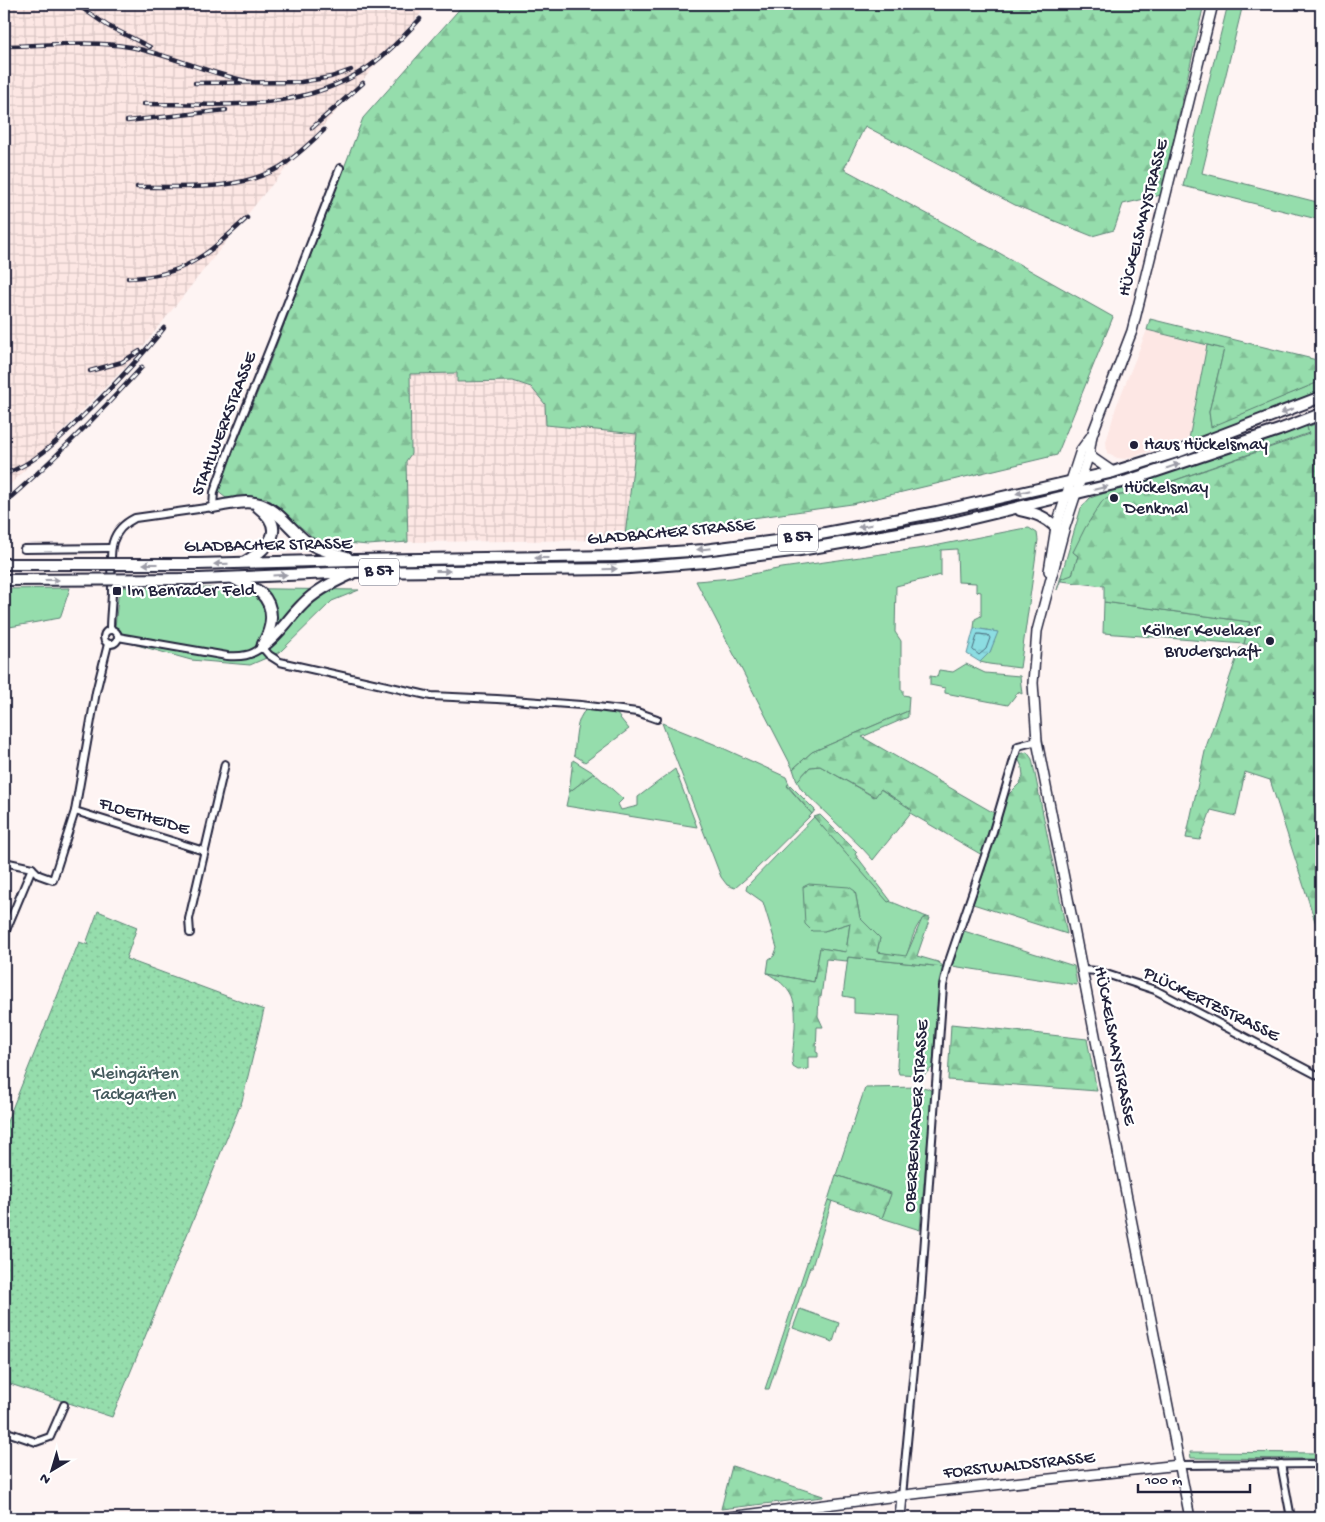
<svg xmlns="http://www.w3.org/2000/svg" width="1325" height="1522" font-family="'Gochi Hand',sans-serif">
	<style>
		.built { fill: #fde7e4 }
		.industrial { fill: url(#industrial-grid) }
		.green { fill: #95ddac; stroke: #5c8074 }
		.forest { fill: url(#forest-firs); stroke: #5c8074 }
		.garden { fill: url(#garden-dots); stroke: #5c8074 }
		.water { fill: url(#water-ripples); stroke: #62929f }
		.lines { fill: none; stroke-linecap: round; stroke-linejoin: round }
		.shore { stroke: #4c6d7e; stroke-width: 1 }
		.street-casing { stroke: #22223b; stroke-width: 10 }
		.secondary-casing { stroke: #22223b; stroke-width: 12 }
		.primary-casing { stroke: #22223b; stroke-width: 14 }
		.street { stroke: #fff; stroke-width: 6 }
		.secondary { stroke: #fff; stroke-width: 9 }
		.primary { stroke: #fff; stroke-width: 10 }
		.rail-casing { stroke: #22223b; stroke-width: 4.5 }
		.rail { stroke: #fff; stroke-width: 2.5; stroke-dasharray: 8; stroke-linecap: butt }
		.primary-bridge-casing { stroke: #22223b; stroke-width: 14; stroke-linecap: butt }
		.primary-bridge { stroke: #fff; stroke-width: 10 }
		.oneway { fill: #9c9ca7 }
		.poi-dot { fill: #22223b; stroke: #fff; stroke-width: 2 }
		.labels { text-anchor: middle; dominant-baseline: central; stroke-width: 4.5; stroke-linejoin: round; paint-order: stroke }
		.shield { fill: #fff; stroke: #646476; stroke-width: 1 }
		.shield-label { font-size: 16px; font-weight: bold; fill: #22223b }
		.street-label { font-size: 18px; fill: #22223b; stroke: #fff }
		.poi-label { font-size: 18px; fill: #22223b; stroke: #fff; text-anchor: start }
		.park-label { font-size: 18px; fill: #445a5d; stroke: #fff }
	</style>
	<defs>
		<pattern id="industrial-grid" width="8" height="8" patternUnits="userSpaceOnUse" patternTransform="scale(1.25)"><rect width="8" height="8" fill="#fde7e4"/><path d="M0 4h8M4 0v8" fill="none" stroke="#d9c6c4"/></pattern>
		<pattern id="forest-firs" width="22" height="20" patternUnits="userSpaceOnUse" patternTransform="scale(1.25)"><rect width="22" height="20" fill="#95ddac"/><path d="M5 1l3.5 6h-7zM16 11l3.5 6h-7z" fill="#80bd95"/></pattern>
		<pattern id="garden-dots" width="8" height="8" patternUnits="userSpaceOnUse" patternTransform="scale(1.25)"><rect width="8" height="8" fill="#95ddac"/><path d="M2 2h.1M6 6h.1" fill="none" stroke="#80bd95" stroke-width="1.8" stroke-linecap="round"/></pattern>
		<pattern id="water-ripples" width="26" height="14" patternUnits="userSpaceOnUse" patternTransform="scale(1.25)"><rect width="26" height="14" fill="#8cdde2"/><path d="M2 4q2-2 4 0t4 0M15 11q2-2 4 0t4 0" fill="none" stroke="#78bdc3"/></pattern>
	</defs>
	<rect width="100%" height="100%" fill="#fef4f3"/>
	<filter id="ink" filterUnits="userSpaceOnUse"><feTurbulence type="fractalNoise" baseFrequency=".02" numOctaves="2"/><feDisplacementMap in="SourceGraphic" scale="10" xChannelSelector="R" yChannelSelector="G"/><feConvolveMatrix kernelMatrix="1 2 1 2 8 2 1 2 1" color-interpolation-filters="sRGB"/></filter>
	<g filter="url(#ink)">
		<polygon class="built" points="1147,330 1207,345 1189,439 1125,459 1117,458 1107,453 1106,442 1116,407"/>
		<g class="industrial">
			<polygon points="4,4 429,4 263,195 134,358 4,491"/>
			<polygon points="457,373 457,382 513,381 531,387 546,404 546,425 638,434 625,536 621,540 408,542 406,461 411,454 410,374"/>
		</g>
		<g class="green">
			<polygon points="1228,4 1243,4 1202,173 1321,203 1321,220 1183,186"/>
			<polygon points="1207,345 1224,349 1209,412 1211,426 1321,381 1321,391 1282,408 1191,440 1191,438 1189,439"/>
			<polygon points="1321,420 1321,422 1307,427 1309,433 1150,489 1116,496 1073,552 1078,556 1072,576 1061,579 1057,590 1081,508 1090,498 1280,435"/>
			<polygon points="1029,528 1037,533 1038,540 1020,668 989,664 980,662 990,652 997,632 974,628 975,619 981,616 981,592 976,591 976,583 958,582 957,549 941,550 941,575 896,586 895,632 901,641 901,690 903,690 903,695 909,696 908,711 812,752 793,769 696,581 732,578 782,568 924,548 1020,529"/>
			<polygon points="119,587 359,590 332,601 280,652 250,665 191,660 126,642 115,628"/>
			<polygon points="70,588 60,618 4,628 4,589"/>
			<polygon points="1104,602 1250,622 1244,644 1103,633"/>
			<polygon points="966,664 985,673 1020,676 1022,694 1018,692 1008,705 945,693 945,688 930,685 930,676 937,677 939,670 953,672"/>
			<path d="M587 709 616 713 629 729 585 762 574 755C576 742 575 717 587 709Z"/>
			<polygon points="662,723 714,744 786,777 789,784 787,786 812,814 750,875 735,888 727,885 721,877"/>
			<polygon points="820,766 874,797 880,789 913,810 873,860 862,848 801,789 797,781 810,767"/>
			<polygon points="675,769 697,827 566,806 569,792 594,773 623,799 618,804 621,810 638,806 638,797"/>
			<path d="M814 817 888 901C894 902 919 914 927 917 914 922 911 945 906 957L877 952 880 938 860 918 855 891 824 931 850 923 846 952 820 948 814 982 767 973 769 959 774 956 777 948 763 902 746 890 747 886Z"/>
			<polygon points="964,931 1074,966 1077,985 952,966"/>
			<polygon points="848,957 944,967 936,1014 933,1067 924,1075 899,1074 897,1066 900,1016 854,1013 854,998 843,996"/>
			<polygon points="921,1087 927,1088 932,1091 920,1230 882,1218 891,1193 836,1175 865,1088"/>
			<polygon points="828,1200 832,1201 812,1267 810,1267 769,1389 765,1389"/>
			<polygon points="800,1309 839,1323 833,1342 793,1328"/>
			<polygon points="1190,1452 1321,1453 1321,1459 1191,1458"/>
		</g>
		<g class="forest">
			<polygon points="464,4 1204,4 1161,195 1123,204 1114,230 1092,236 1015,205 865,126 844,169 994,250 1113,317 1057,455 852,504 625,536 637,434 546,425 545,404 531,387 513,381 457,382 457,373 410,374 411,454 406,461 408,542 368,545 316,540 267,498 246,496 226,498 217,491 268,367 363,118"/>
			<polygon points="1150,319 1321,361 1321,381 1211,427 1209,412 1224,349 1147,330"/>
			<polygon points="1321,422 1321,940 1270,780 1245,772 1236,816 1211,810 1200,840 1186,838 1206,747 1240,648 1253,649 1254,645 1244,644 1250,622 1104,602 1104,586 1061,581 1061,579 1072,575 1078,556 1073,552 1085,528 1103,500 1116,496 1150,489 1309,434 1307,427"/>
			<polygon points="908,711 908,717 862,737 994,813 982,855 910,813 912,810 881,789 875,797 820,766 810,767 797,781 793,769 812,752"/>
			<polygon points="1027,752 1032,759 1067,934 973,904 989,857 1006,797 1020,783 1023,776 1022,767 1018,758 1020,754"/>
			<polygon points="573,760 594,773 569,792"/>
			<polygon points="789,784 815,810 812,814 787,785"/>
			<polygon points="820,815 857,852 855,854 891,901 888,902 814,817"/>
			<path d="M809 884 849 887 855 891 860 918 880 938 877 952 906 956 922 919 927 917 930 918 917 956 938 962 944 967 848 957 847 961 826 959 821 997H819L818 1016 823 1027H817L816 1052 818 1053V1057H808V1069L798 1070 793 1067 792 1060C793 1044 799 1012 792 997 787 986 777 979 767 973L814 982 820 948 846 952 850 923 824 931H812L805 924 803 887Z"/>
			<polygon points="951,1024 1087,1039 1097,1091 948,1080"/>
			<polygon points="836,1175 891,1194 882,1218 828,1200"/>
			<polygon points="732,1466 823,1496 823,1497 721,1509"/>
		</g>
		<polygon class="garden" points="98,911 137,927 126,959 264,1010 242,1101 112,1417 4,1382 4,1129 79,942 89,945 87,941"/>
		<polygon class="water" points="974,628 998,632 990,652 980,662 967,654"/>
		<g class="lines">
			<polygon class="shore" points="978,634 988,635 990,638 986,649 979,655 973,650"/>
			<defs>
				<g id="street">
					<polyline points="24,549 110,548"/>
					<path d="M110 629C110 616 112 603 112 590 112 560 103 534 135 518L213 507 214 492 229 450 273 340 340 168"/>
					<circle cx="111" cy="637" r="7"/>
					<path d="M118 637 227 656C241 657 251 656 262 647L269 655 280 662 431 696 497 699 581 705 637 712 657 719"/>
					<polyline points="75,811 204,851"/>
					<polyline points="4,862 32,868 39,875 53,880 75,811 96,692 108,644"/>
					<polyline points="190,933 189,919 225,764"/>
					<polyline points="4,935 32,868"/>
					<polyline points="1083,970 1097,971 1155,990 1321,1077"/>
					<polyline points="4,1431 36,1442 50,1437 64,1405"/>
					<polyline points="1281,1464 1291,1518"/>
					<polyline points="1179,1465 1321,1464"/>
					<polyline points="902,1496 921,1294 943,986 948,964 991,838 1018,746 1037,741"/>
					<polyline points="1106,1518 1111,1518"/>
				</g>
				<g id="secondary">
					<polyline points="1092,435 1089,454 1064,530 1037,631 1033,683 1037,741 1190,1518"/>
					<polyline points="1089,454 1094,459 1113,472"/>
					<polyline points="1049,571 1056,527 1081,450 1092,435 1132,331 1213,4"/>
					<polyline points="721,1518 921,1493 1179,1465"/>
					<polyline points="900,1518 902,1496"/>
				</g>
				<g id="primary">
					<path d="M213 507C227 505 242 500 255 503 278 507 290 530 307 542 319 550 333 553 347 557"/>
					<path d="M1020 510C1036 513 1045 517 1056 527"/>
					<path d="M245 562C268 548 288 530 258 507"/>
					<polyline points="198,564 355,560 617,556 704,550 799,538 937,512 1113,472 1180,451 1321,397"/>
					<path d="M233 578C241 583 253 587 261 593 276 608 272 628 263 644"/>
					<polyline points="200,579 354,572 617,569 705,562 800,550 940,526 1102,487 1127,481 1279,430 1321,414"/>
					<path d="M262 647C280 634 287 620 302 605 315 591 333 582 351 574"/>
				</g>
			</defs>
			<use href="#street" class="street-casing"/>
			<use href="#secondary" class="secondary-casing"/>
			<use href="#primary" class="primary-casing"/>
			<use href="#street" class="street"/>
			<use href="#secondary" class="secondary"/>
			<use href="#primary" class="primary"/>
			<defs>
				<g id="rail">
					<polyline points="76,4 108,26 150,47"/>
					<path d="M4 46C45 46 89 40 130 47 171 55 209 74 251 82"/>
					<polyline points="195,83 301,82 331,77 351,70"/>
					<path d="M144 104C221 104 299 113 367 68 387 54 404 36 420 19"/>
					<polyline points="127,121 226,110"/>
					<polyline points="312,128 363,83"/>
					<path d="M137 187C184 186 237 192 280 167 296 157 310 143 324 130"/>
					<path d="M128 278C184 277 208 254 247 218"/>
					<polyline points="90,371 122,362 140,351"/>
					<path d="M4 474C38 463 64 434 89 410 115 384 141 357 164 328"/>
					<path d="M4 503C53 461 98 415 142 367"/>
				</g>
			</defs>
			<use href="#rail" class="rail-casing"/>
			<use href="#rail" class="rail"/>
			<defs>
				<g id="primary-bridge">
					<polyline points="4,564 198,564"/>
					<polyline points="4,580 200,579"/>
				</g>
			</defs>
			<use href="#primary-bridge" class="primary-bridge-casing"/>
			<use href="#primary-bridge" class="primary-bridge"/>
		</g>
		<defs><path id="oneway-solid" d="M-6-.8H1V-3.2L6.5 0L1 3.2V.8H-6Z" transform="scale(1.25)"/></defs>
		<g class="oneway">
			<use href="#oneway-solid" transform="translate(1287 411) rotate(159)"/>
			<use href="#oneway-solid" transform="translate(1173 466) rotate(-19)"/>
			<use href="#oneway-solid" transform="translate(1101 488) rotate(-14)"/>
			<use href="#oneway-solid" transform="translate(1023 492) rotate(166)"/>
			<use href="#oneway-solid" transform="translate(865 526) rotate(169)"/>
			<use href="#oneway-solid" transform="translate(704 549) rotate(174)"/>
			<use href="#oneway-solid" transform="translate(542 558) rotate(180)"/>
			<use href="#oneway-solid" transform="translate(150 564) rotate(-180)"/>
			<use href="#oneway-solid" transform="translate(221 564) rotate(179)"/>
			<use href="#oneway-solid" transform="translate(610 569) rotate(-2)"/>
			<use href="#oneway-solid" transform="translate(443 571)"/>
			<use href="#oneway-solid" transform="translate(280 575) rotate(-3)"/>
			<use href="#oneway-solid" transform="translate(52 580)"/>
		</g>
	</g>
	<g class="poi-dot">
		<circle cx="1134" cy="445" r="5"/>
		<circle cx="1114" cy="498" r="5"/>
		<rect x="112" y="586" width="10" height="10" rx="2.5"/>
		<circle cx="1270" cy="641" r="5"/>
	</g>
	<g class="labels">
		<g class="shield">
			<rect x="778" y="524.5" width="40" height="27" rx="4"/>
			<rect x="359" y="558.5" width="40" height="27" rx="4"/>
		</g>
		<g class="shield-label">
			<text x="798" y="538">B 57</text>
			<text x="379" y="572">B 57</text>
		</g>
		<g class="street-label">
			<text transform="translate(1144 218) rotate(-76)">HÜCKELSMAYSTRASSE</text>
			<text transform="translate(225 424) rotate(-69)">STAHLWERKSTRASSE</text>
			<text transform="translate(671 533) rotate(-5)">GLADBACHER STRASSE</text>
			<text transform="translate(268 546) rotate(-1)">GLADBACHER STRASSE</text>
			<text transform="translate(144 817) rotate(17)">FLOETHEIDE</text>
			<text transform="translate(1211 1005) rotate(26)">PLÜCKERTZSTRASSE</text>
			<text transform="translate(1114 1046) rotate(79)">HÜCKELSMAYSTRASSE</text>
			<text transform="translate(917 1116) rotate(-86)">OBERBENRADER STRASSE</text>
			<text transform="translate(1019 1466) rotate(-6)">FORSTWALDSTRASSE</text>
		</g>
		<g class="poi-label">
			<text x="1144" y="445">Haus Hückelsmay</text>
			<text x="1124" y="488">Hückelsmay<tspan x="1124" dy="21">Denkmal</tspan></text>
			<text x="127" y="591">Im Benrader Feld</text>
			<text x="1260" y="631" text-anchor="end">Kölner Kevelaer<tspan x="1260" dy="21">Bruderschaft</tspan></text>
		</g>
		<g class="park-label">
			<text x="135" y="1074">Kleingärten<tspan x="135" dy="21">Tackgarten</tspan></text>
		</g>
	</g>
	<rect width="1325" height="1522" fill="none" stroke="#fff" stroke-width="20"/>
	<rect x="10" y="10" width="1305" height="1502" fill="none" stroke="#22223b" stroke-width="2" filter="url(#ink)"/>
	<g transform="translate(52 1470) rotate(218)" stroke="#ffffff" stroke-width="4" paint-order="stroke">
	<path d="M0-4L9 19L0 12L-9 19Z" fill="#22223b"/>
	<text y="-8" font-size="14" font-weight="bold" text-anchor="middle" fill="#22223b">N</text>
	</g>
	<path d="M1138 1484v8h112v-8" fill="none" stroke="#22223b" stroke-width="2.5"/>
	<text x="1145" y="1484" font-size="15" fill="#22223b" stroke="#ffffff" stroke-width="4" paint-order="stroke">100 m</text>
</svg>
